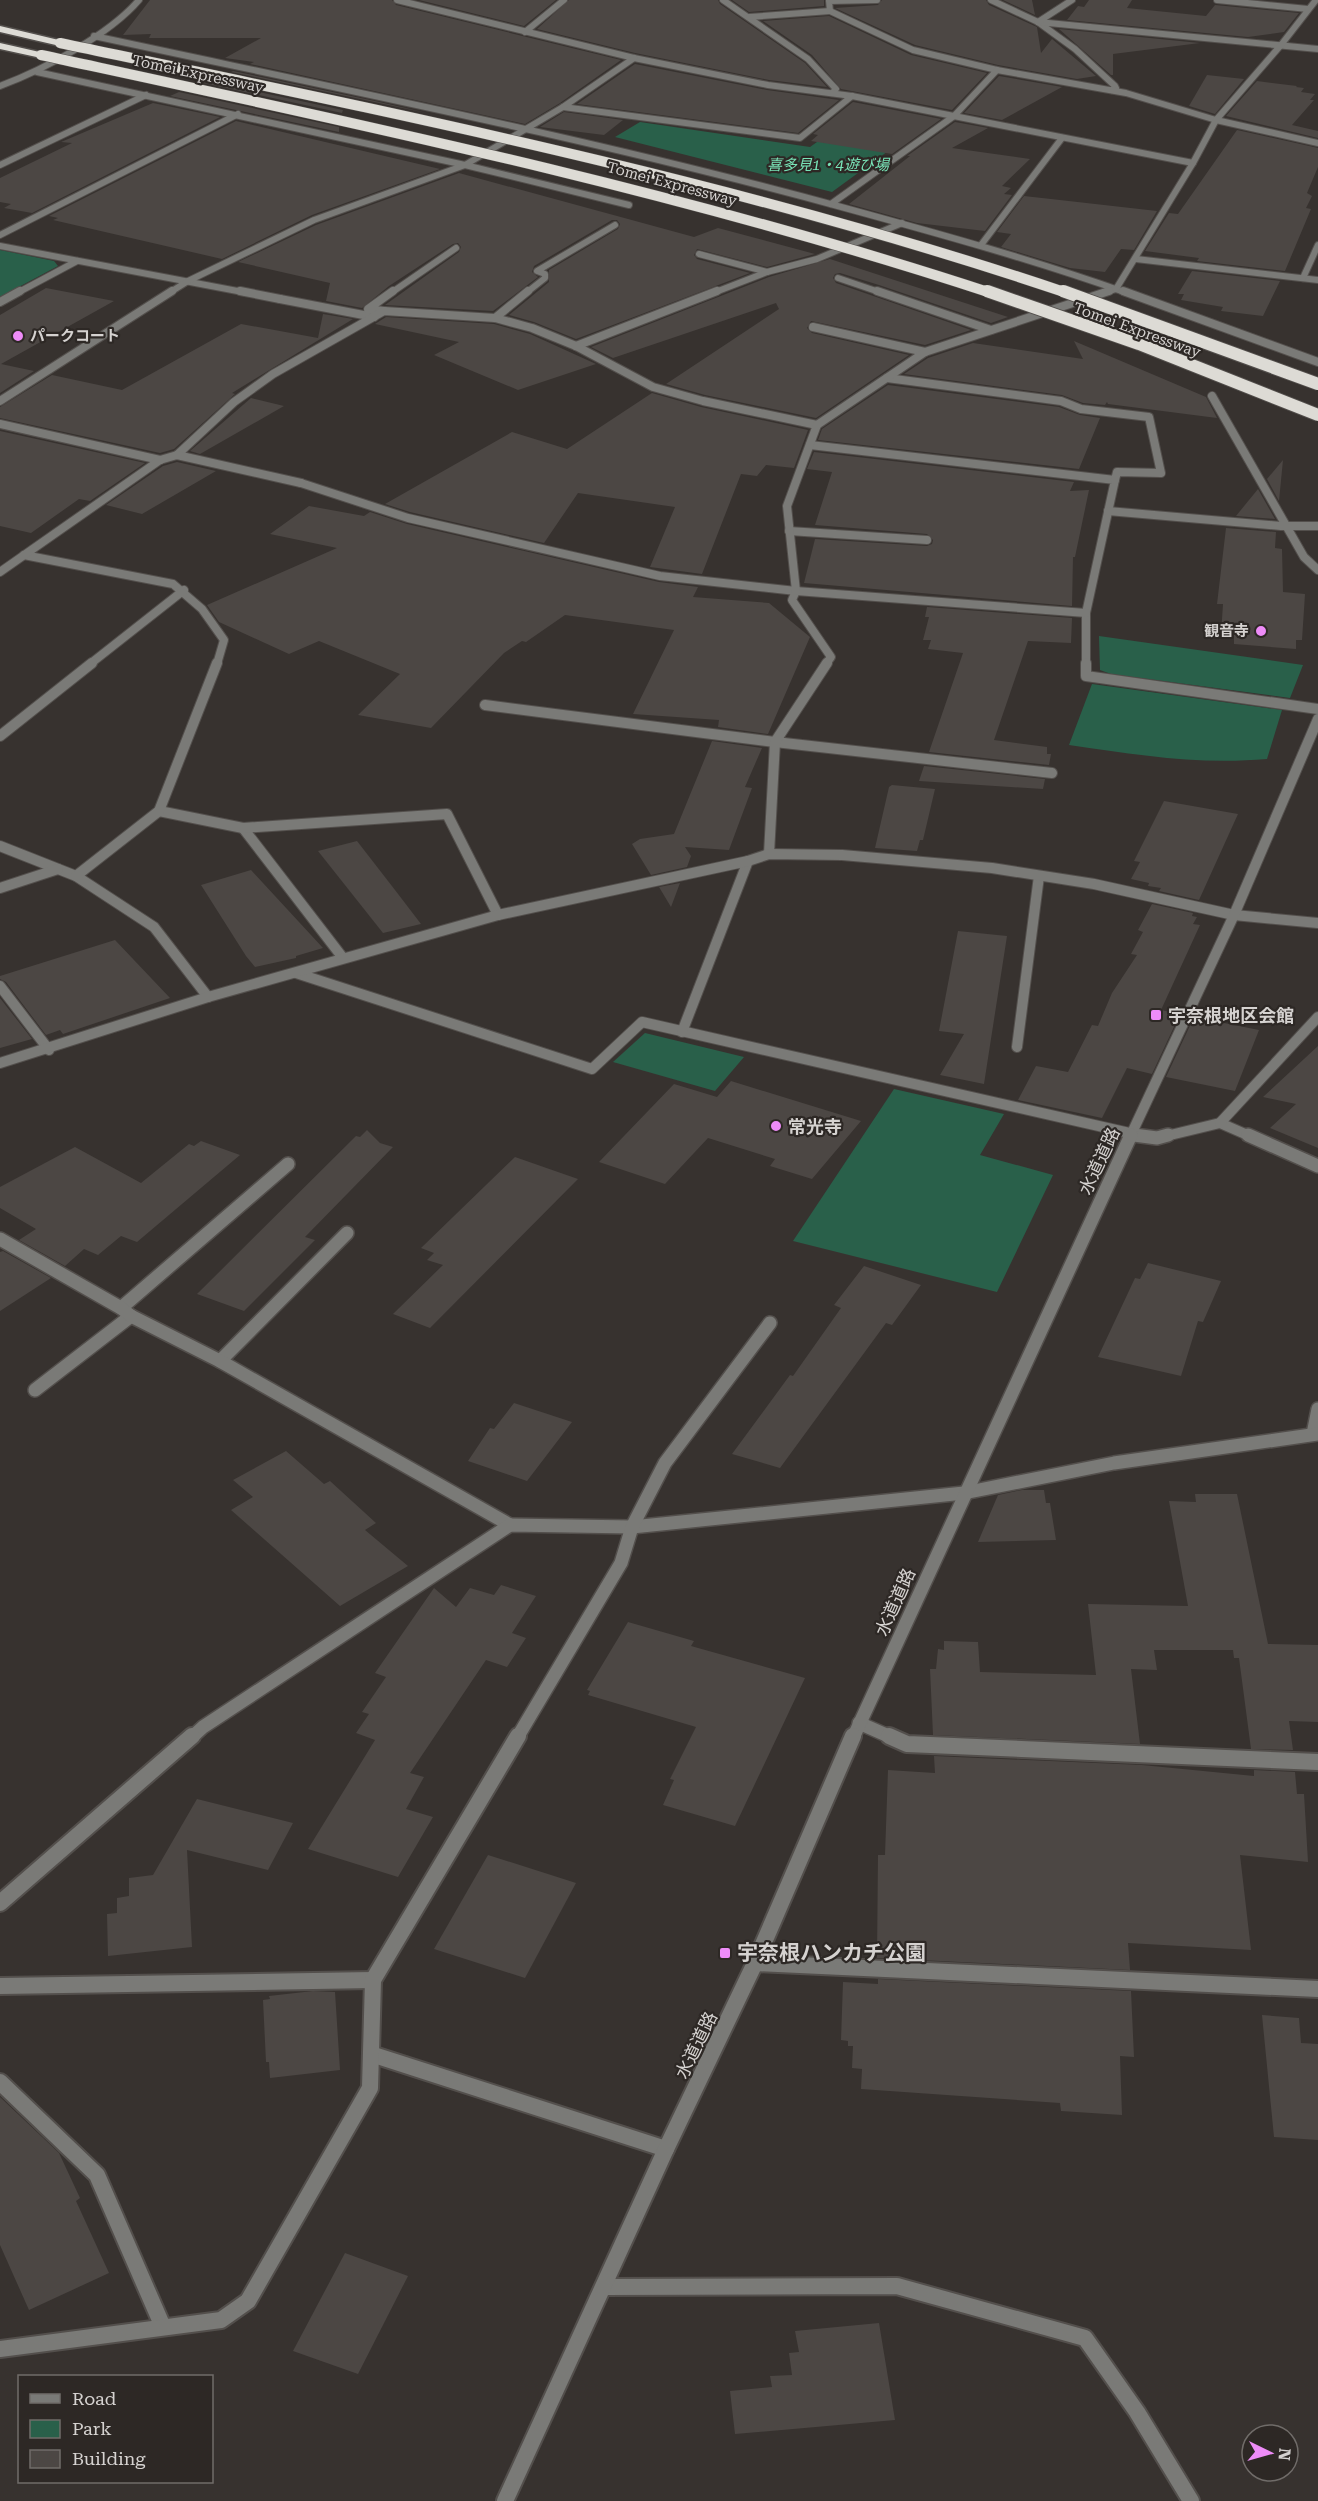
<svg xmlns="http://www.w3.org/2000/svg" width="1318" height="2501" font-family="'Roboto Serif','Noto Sans JP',serif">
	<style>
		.green { fill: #29604a }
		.building { fill: #4c4744 }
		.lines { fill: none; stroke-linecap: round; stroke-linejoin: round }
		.service-far4-casing { stroke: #534f4c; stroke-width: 8 }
		.service-far3-casing { stroke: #534f4c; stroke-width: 10 }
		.service-far2-casing { stroke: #534f4c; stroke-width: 12 }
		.service-far1-casing { stroke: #534f4c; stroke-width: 16 }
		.service-casing { stroke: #534f4c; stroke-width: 20 }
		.minor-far4-casing { stroke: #534f4c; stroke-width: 8 }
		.minor-far3-casing { stroke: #534f4c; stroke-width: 10 }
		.minor-far2-casing { stroke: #534f4c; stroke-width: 12 }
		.minor-far1-casing { stroke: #534f4c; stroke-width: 16 }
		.minor-casing { stroke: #534f4c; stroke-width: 20 }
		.tertiary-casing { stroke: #534f4c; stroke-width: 8 }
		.motorway-casing { stroke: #534f4c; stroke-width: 3 }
		.service-far4 { stroke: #7a7a77; stroke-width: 6 }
		.service-far3 { stroke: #7a7a77; stroke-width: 8 }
		.service-far2 { stroke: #7a7a77; stroke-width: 10 }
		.service-far1 { stroke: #7a7a77; stroke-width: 13 }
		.service { stroke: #7a7a77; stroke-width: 16 }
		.minor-far4 { stroke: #7a7a77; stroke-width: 6 }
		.minor-far3 { stroke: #7a7a77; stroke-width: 8 }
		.minor-far2 { stroke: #7a7a77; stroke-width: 10 }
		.minor-far1 { stroke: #7a7a77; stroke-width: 13 }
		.minor { stroke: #7a7a77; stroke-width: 16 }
		.tertiary { stroke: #7a7a77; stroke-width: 6 }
		.motorway { fill: #dddbd5; fill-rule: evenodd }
		.motorway-bridge-far1-casing { stroke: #534f4c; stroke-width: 11; stroke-linecap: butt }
		.motorway-bridge-casing { stroke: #534f4c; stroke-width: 14; stroke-linecap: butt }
		.motorway-bridge-far1 { stroke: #dddbd5; stroke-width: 10 }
		.motorway-bridge { stroke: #dddbd5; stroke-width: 12 }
		.poi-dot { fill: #ee8cf8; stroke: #2d2825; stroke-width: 2 }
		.labels { text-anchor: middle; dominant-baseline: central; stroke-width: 4.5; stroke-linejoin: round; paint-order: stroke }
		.far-street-label { font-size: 15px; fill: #d5d2d0; stroke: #2d2825 }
		.far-park-label { font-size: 15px; font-style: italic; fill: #79e4b8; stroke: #2d2825 }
		.far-poi-label { font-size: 15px; font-weight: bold; fill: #d5d2d0; stroke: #2d2825; text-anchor: start }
		.poi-label { font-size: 18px; font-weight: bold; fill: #d5d2d0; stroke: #2d2825; text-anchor: start }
		.street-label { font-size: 18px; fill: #d5d2d0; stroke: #2d2825 }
		.near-poi-label { font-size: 21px; font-weight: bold; fill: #d5d2d0; stroke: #2d2825; text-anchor: start }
	</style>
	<rect width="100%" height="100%" fill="#37322f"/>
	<g class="green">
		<polygon points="866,107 932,119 832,192 615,137 640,122 810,147"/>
		<polygon points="0,250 54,261 58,266 0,297"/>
		<polygon points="1099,636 1303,665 1290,698 1111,674 1100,670"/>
		<path d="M1092 684 1282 710 1267 759C1198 765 1138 755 1069 745Z"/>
		<polygon points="645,1033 744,1057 715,1091 613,1062"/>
		<polygon points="894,1089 1004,1114 980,1155 1053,1175 997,1292 793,1241"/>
	</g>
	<g class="building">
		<polygon points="150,0 392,0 396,5 621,60 560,103 525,124 250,64 254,62 225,58 261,38 149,38 151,34 123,35"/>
		<polygon points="419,0 556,0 524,26"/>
		<polygon points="569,0 718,0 720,4 805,63 827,87 769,80 635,53 537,29"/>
		<polygon points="732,0 824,0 824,6 749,12"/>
		<polygon points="882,0 986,0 989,5 1037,27 1041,53 1052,39 1096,76 1077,79 998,65 915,45 835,8 878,5"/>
		<polygon points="1003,0 1032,0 1035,15"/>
		<polygon points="1089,0 1132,0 1127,8 1206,16 1215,5 1299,13 1284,32 1248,37 1067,20 1078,6 1084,7"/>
		<polygon points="829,16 911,55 987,73 952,110 841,89 812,55 763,21"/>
		<polygon points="1059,29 1200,43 1113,54 1113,75 1111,75"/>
		<polygon points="635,64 767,90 839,100 798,133 577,104"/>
		<polygon points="233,71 375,101 431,114 231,72"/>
		<polygon points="1207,75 1244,79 1215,114 1189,106"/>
		<polygon points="999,76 1062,87 1002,120 964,113"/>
		<polygon points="207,81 343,110 342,113 203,83"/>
		<polygon points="1257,81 1297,86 1296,87 1304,88 1301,92 1315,94 1310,100 1314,100 1292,125 1318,131 1318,138 1226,116"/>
		<polygon points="179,92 339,127 339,132 170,96"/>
		<polygon points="853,102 941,119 892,154 811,141 818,135 813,134"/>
		<polygon points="153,103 220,117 32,213 4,208 11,204 0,202 0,178 72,143 61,142"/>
		<polygon points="564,112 623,120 604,135 540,127"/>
		<polygon points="236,121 440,169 312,215 222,259 53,220 58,218 49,216"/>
		<polygon points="955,122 988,128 952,148 1030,159 1002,186 1011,188 1004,194 1012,195 985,231 917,223 849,204 910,156 907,156"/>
		<polygon points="1237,130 1318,148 1318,167 1307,193 1312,196 1306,208 1311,209 1285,271 1197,261 1199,258 1145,251 1169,213 1178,214"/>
		<polygon points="459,173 694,237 718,228 815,254 767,267 697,249 694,255 697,259 750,273 576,339 534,322 509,315 549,282 549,270 618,229 620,224 617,220 612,220 534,266 532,272 538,277 493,311 385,305 459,252 461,247 458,243 453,244 389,286 362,308 326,301 330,283 238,262 316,225"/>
		<polygon points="1024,196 1051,199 1157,211 1134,250 1121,249 1105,272 1070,268 1001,247 1011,234 997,232"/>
		<polygon points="830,259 1008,317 991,323 879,285 840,273 835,274 833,278 836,283 971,330 925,345 811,321 807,328 812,333 909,355 816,418 705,395 666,384 779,309 776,303 613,358 591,347 769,277"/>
		<polygon points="1192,271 1280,281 1263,316 1221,311 1223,307 1181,300 1184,294 1178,294"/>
		<polygon points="46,288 114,301 1,364 34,371 0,393 0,315"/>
		<polygon points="323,314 353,319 232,393 235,394 174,449 160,453 0,418 0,407 52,375 122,390 241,324 318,338"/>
		<polygon points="386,317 494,324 530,334 596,364 518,390 434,355 459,342 375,324"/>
		<polygon points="1074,341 1206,397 1217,418 1108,404 1107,402 1105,405 1083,403 1062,395 904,374 928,358 973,343 1083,359"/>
		<polygon points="888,385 1059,407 1080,415 1100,418 1079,469 818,440 822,429"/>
		<polygon points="652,393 701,407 808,430 794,468 766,465 757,476 741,474 702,574 650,567 675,507 578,493 544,543 410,512 385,504 512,432 567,449"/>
		<polygon points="251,398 284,406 200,454 190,451"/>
		<polygon points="0,431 145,463 90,501 79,499 31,533 0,526"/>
		<polygon points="814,452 1074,482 1070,491 1089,490 1075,557 1073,557 1072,606 804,583 815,539 927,546 932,544 933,540 927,534 815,525 832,472 807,469"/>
		<polygon points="1283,460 1279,501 1267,479"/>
		<polygon points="177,462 216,471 142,514 106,505 163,466"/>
		<polygon points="1258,489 1275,519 1236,516"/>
		<polygon points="309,506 364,516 370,512 407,524 659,582 698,587 693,597 769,603 810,637 768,734 718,727 719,720 633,714 674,630 565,615 526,642 522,641 504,653 431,728 358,715 400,674 319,641 289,654 219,622 207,605 337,548 270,534"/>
		<polygon points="1226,528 1276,532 1275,548 1282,549 1283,592 1305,594 1302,640 1296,640 1296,649 1234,644 1234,635 1221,634 1223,604 1217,604"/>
		<polygon points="927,607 1072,618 1071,643 1028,641 994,740 1047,747 1047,754 1051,754 1049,765 929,752 963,653 928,649 931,640 923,640 929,617 925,617"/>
		<polygon points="712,741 762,748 745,787 752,788 729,850 685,847 691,856 687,867 651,875 632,844 640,839 674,834"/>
		<polygon points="924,766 1045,779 1043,789 919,781"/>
		<polygon points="892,785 935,789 923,840 920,840 917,851 875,848 889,787"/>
		<polygon points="1164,801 1238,814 1199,900 1159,891 1161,888 1148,886 1149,883 1131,879 1140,862 1134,861"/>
		<polygon points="357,841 395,890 421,924 383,933 318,851"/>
		<polygon points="251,870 323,948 296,956 296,958 255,967 246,956 201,885"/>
		<polygon points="680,883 671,907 659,887"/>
		<polygon points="1152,904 1193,913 1192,916 1197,917 1193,924 1200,925 1161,1010 1180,1014 1152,1074 1127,1068 1102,1118 1018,1100 1036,1066 1068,1072 1092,1025 1098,1026 1112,993 1137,955 1131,954 1143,932 1138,930"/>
		<polygon points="958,931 1007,936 984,1084 940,1075 964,1034 939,1031"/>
		<polygon points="115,940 170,998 63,1034 60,1030 46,1035 6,982 0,979 0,976"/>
		<polygon points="0,998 32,1039 0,1048"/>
		<polygon points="1194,1017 1259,1030 1235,1091 1166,1077"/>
		<polygon points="1318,1046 1318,1148 1270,1128 1296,1104 1263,1097"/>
		<polygon points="731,1081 861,1121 812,1179 770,1166 775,1159 708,1138 665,1184 599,1162 674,1084 717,1097"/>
		<polygon points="367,1130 380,1143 393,1147 305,1237 315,1240 244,1311 197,1294 356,1136 360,1137"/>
		<polygon points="201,1141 240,1155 137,1242 121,1236 98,1255 84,1249 65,1266 19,1240 36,1229 0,1208 0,1187 75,1147 141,1183 189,1144 194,1146"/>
		<polygon points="515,1157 578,1179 430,1328 393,1314 443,1265 427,1260 434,1253 421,1248"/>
		<polygon points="3,1251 51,1278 0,1311 0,1252"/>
		<polygon points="1148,1263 1221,1281 1203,1322 1198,1321 1181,1376 1098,1357 1135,1278 1140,1279"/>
		<polygon points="864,1266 921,1285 892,1325 886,1323 780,1468 732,1454 790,1375 793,1376 841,1308 834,1305"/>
		<polygon points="514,1403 572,1422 527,1481 468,1461 490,1428 494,1429"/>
		<polygon points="286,1451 324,1484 330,1481 376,1523 365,1530 408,1566 340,1606 231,1510 253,1497 233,1480"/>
		<polygon points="1022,1490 1044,1490 1046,1503 1050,1503 1056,1540 978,1542 998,1495"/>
		<polygon points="1195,1494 1237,1494 1268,1644 1318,1645 1318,1722 1289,1721 1293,1750 1251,1749 1239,1658 1234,1658 1233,1650 1154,1650 1157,1670 1131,1669 1140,1744 933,1735 930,1669 936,1669 938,1649 944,1650 944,1641 978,1642 980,1672 1096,1675 1088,1604 1188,1606 1169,1501 1196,1502"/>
		<polygon points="501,1585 536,1596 512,1633 526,1638 507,1667 486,1660 410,1773 424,1777 406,1809 433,1817 398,1877 308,1849 375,1740 356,1733 369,1714 362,1712 386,1677 375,1673 434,1588 456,1607 470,1588 494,1595"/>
		<polygon points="628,1622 694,1641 691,1646 805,1678 735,1826 663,1805 674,1780 670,1779 696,1727 588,1695 590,1691 587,1690"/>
		<polygon points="934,1756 1142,1765 1254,1776 1254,1770 1295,1772 1297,1794 1304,1794 1308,1862 1240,1855 1251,1950 1128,1943 1130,1970 877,1958 878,1855 885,1855 888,1770 935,1773"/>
		<polygon points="197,1799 293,1823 268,1870 187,1850 192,1947 108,1956 107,1914 117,1913 117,1898 129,1896 129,1878 153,1875"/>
		<polygon points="488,1855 576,1883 525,1978 434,1949"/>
		<polygon points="878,1979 1131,1991 1134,2057 1120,2056 1122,2115 1061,2111 1060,2103 861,2089 862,2069 852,2068 853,2046 848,2046 848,2041 841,2040 843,1982 878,1984"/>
		<polygon points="313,1991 335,1992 340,2070 270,2078 269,2062 266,2062 263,2000 270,1999 269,1996"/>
		<polygon points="1262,2015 1299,2018 1301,2043 1318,2044 1318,2140 1274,2137"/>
		<polygon points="0,2097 59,2153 80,2198 76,2201 109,2273 29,2310 0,2245"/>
		<polygon points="345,2253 408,2276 358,2374 293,2351"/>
		<polygon points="879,2323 895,2420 735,2434 730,2391 772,2387 770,2376 792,2375 789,2353 799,2352 795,2331"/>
	</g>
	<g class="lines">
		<defs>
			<g id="service-far4">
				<polyline points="723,0 808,59 836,89 832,93"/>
				<polyline points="749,17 830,11 829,1 877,0"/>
				<polyline points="525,32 564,0"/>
				<polyline points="699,254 767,272"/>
				<polyline points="838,278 882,293"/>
				<polyline points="391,293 456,248"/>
				<polyline points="526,293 545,278 545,274 537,271 615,225"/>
			</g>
			<g id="service-far3">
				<polyline points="877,291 991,330"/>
				<polyline points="280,299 374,317"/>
				<polyline points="384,311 368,309 393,291"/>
				<polyline points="495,318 528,291"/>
				<polyline points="813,327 925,352"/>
				<polyline points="1212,396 1304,557 1318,570"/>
				<polyline points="810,445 1115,480 1086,613 1086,664"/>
				<polyline points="301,483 408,518 660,576 796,591 1086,613"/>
				<polyline points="1108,511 1281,526 1318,526"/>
				<polyline points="789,531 927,540"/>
				<polyline points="796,591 792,600 831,657 826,664"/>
			</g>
			<g id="service-far2">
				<polyline points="1086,663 1086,676 1318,709"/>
				<polyline points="485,705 775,742 1052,773"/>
				<polyline points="243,828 343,958"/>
				<polyline points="769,854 775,742 827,663"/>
				<polyline points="296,973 592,1069 642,1022 1147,1137"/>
				<polyline points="0,986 49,1050"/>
				<polyline points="682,1032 748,861"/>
				<polyline points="1017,1047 1039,876"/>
				<polyline points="1162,1137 1220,1123 1252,1137"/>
			</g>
			<g id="service-far1">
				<polyline points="1134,1135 1157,1138 1168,1135"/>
				<polyline points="1248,1135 1318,1166"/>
				<polyline points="121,1308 288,1164"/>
				<polyline points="220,1361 347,1233"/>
				<polyline points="35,1390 131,1316"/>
				<polyline points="1313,1434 1318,1409"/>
			</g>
			<g id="service">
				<polyline points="755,1963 1318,1989"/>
				<polyline points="0,1986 373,1980"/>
				<polyline points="371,2054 666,2149"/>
				<polyline points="0,2082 97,2175 163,2327"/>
			</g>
			<g id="minor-far4">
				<polyline points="397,0 634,58 768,85 852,96 1193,163"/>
				<polyline points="991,0 1038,22 1075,49 1115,86 1116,88 1112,90"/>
				<polyline points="1217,0 1308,9"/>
				<polyline points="830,11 913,50 997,70 1126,93 1216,120 1318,143"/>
				<polyline points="1038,22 1318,49"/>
				<polyline points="1038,22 1072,0"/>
				<path d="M94 36C345 90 597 140 845 208 940 234 1034 260 1127 293"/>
				<polyline points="37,72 465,165 629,205"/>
				<path d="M0 86C43 70 109 35 139 0"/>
				<polyline points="563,107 800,138 852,96"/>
				<polyline points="0,165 146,95"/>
				<polyline points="831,204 954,116 997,70"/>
				<polyline points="0,235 238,114"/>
				<polyline points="981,245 1062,138"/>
				<polyline points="0,246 248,293"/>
				<polyline points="1136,259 1318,280"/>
				<polyline points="1303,278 1318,245"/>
				<polyline points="17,293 77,261"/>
				<polyline points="169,293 188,281 314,220 465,165 563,107 634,58"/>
				<polyline points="713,293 767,272 817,259 902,223"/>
				<polyline points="1104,293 1116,289"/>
			</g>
			<g id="minor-far3">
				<polyline points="240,291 280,299"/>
				<polyline points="1123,291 1318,362"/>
				<polyline points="0,302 20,291"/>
				<polyline points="576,346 717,291"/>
				<polyline points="887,378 1061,401 1081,409 1149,417 1161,473 1117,472 1115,480"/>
				<polyline points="0,401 172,291"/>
				<polyline points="0,424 160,460"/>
				<polyline points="177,455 234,402 273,374 384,311 495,318 532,328 576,346 653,387 703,401 817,425"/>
				<polyline points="24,555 173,584 202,609 224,640 217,664"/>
				<polyline points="0,572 160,460 177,455 301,483"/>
				<polyline points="796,591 787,506 817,425 925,352 1109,291"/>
				<polyline points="90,664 184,590"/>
			</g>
			<g id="minor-far2">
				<polyline points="0,736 92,663"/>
				<polyline points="159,811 243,828 447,814 498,915"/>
				<polyline points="0,846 76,876 154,927 208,997"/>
				<polyline points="76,876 159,811 217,663"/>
				<polyline points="0,888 58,869"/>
				<polyline points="0,1063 208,997 498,915 748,861 769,854 842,855 992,868 1094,884 1234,915 1318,923"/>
				<polyline points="1220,1123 1318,1017"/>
				<polyline points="1130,1137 1234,915 1318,719"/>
			</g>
			<g id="minor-far1">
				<polyline points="0,1239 121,1308 131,1316 220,1361 510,1525"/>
				<polyline points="859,1723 893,1738"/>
				<polyline points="191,1738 203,1727 510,1525 632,1527 964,1493 1114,1463 1318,1434"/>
				<polyline points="517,1738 621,1563 632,1527 665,1463 770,1323"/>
				<polyline points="853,1738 1131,1135"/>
			</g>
			<g id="minor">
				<polyline points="889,1736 907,1744 1318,1762"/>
				<polyline points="0,1903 192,1736"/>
				<polyline points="604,2287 897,2286 1085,2338 1137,2412 1191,2501"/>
				<polyline points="0,2349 221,2320 248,2301 370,2088 373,1980 518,1736"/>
				<polyline points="505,2501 666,2149 755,1963 853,1736"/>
			</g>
			<polyline id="tertiary" points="1116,289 1193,163 1216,120 1281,45 1316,0"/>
			<g id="motorway">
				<polygon points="0,26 63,41 64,43 60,46 0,32"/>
				<polygon points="0,43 44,53 45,55 41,58 0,49"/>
			</g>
		</defs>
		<use href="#service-far4" class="service-far4-casing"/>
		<use href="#service-far3" class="service-far3-casing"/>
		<use href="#service-far2" class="service-far2-casing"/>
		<use href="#service-far1" class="service-far1-casing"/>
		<use href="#service" class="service-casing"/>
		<use href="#minor-far4" class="minor-far4-casing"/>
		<use href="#minor-far3" class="minor-far3-casing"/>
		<use href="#minor-far2" class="minor-far2-casing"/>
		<use href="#minor-far1" class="minor-far1-casing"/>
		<use href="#minor" class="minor-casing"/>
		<use href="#tertiary" class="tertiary-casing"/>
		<use href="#motorway" class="motorway-casing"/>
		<use href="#service-far4" class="service-far4"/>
		<use href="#service-far3" class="service-far3"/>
		<use href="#service-far2" class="service-far2"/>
		<use href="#service-far1" class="service-far1"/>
		<use href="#service" class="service"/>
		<use href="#minor-far4" class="minor-far4"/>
		<use href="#minor-far3" class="minor-far3"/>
		<use href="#minor-far2" class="minor-far2"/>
		<use href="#minor-far1" class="minor-far1"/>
		<use href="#minor" class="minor"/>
		<use href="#tertiary" class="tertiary"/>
		<use href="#motorway" class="motorway"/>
		<defs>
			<g id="motorway-bridge-far1">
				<path d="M60 43C399 114 739 182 1067 293"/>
				<path d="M41 55C360 124 681 191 991 293"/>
			</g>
			<g id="motorway-bridge">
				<polyline points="987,291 1139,344 1318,415"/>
				<polyline points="1063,291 1318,384"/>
			</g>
		</defs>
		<use href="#motorway-bridge-far1" class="motorway-bridge-far1-casing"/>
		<use href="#motorway-bridge" class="motorway-bridge-casing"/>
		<use href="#motorway-bridge-far1" class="motorway-bridge-far1"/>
		<use href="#motorway-bridge" class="motorway-bridge"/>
	</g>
	<g class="poi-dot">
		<circle cx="18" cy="336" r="6"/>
		<circle cx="1261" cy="631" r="6"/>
		<rect x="1150" y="1009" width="12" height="12" rx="3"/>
		<circle cx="776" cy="1126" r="6"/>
		<rect x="719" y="1947" width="12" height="12" rx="3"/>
	</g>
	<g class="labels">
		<g class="far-street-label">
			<text transform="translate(198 74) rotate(12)">Tomei Expressway</text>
			<text transform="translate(672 184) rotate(15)">Tomei Expressway</text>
			<text transform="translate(1137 330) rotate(20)">Tomei Expressway</text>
		</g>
		<g class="far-park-label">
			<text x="828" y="165">喜多見1・4遊び場</text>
		</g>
		<g class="far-poi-label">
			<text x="30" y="336">パークコート</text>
			<text x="1249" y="631" text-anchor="end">観音寺</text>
		</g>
		<g class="poi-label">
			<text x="1168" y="1015">宇奈根地区会館</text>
			<text x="788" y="1126">常光寺</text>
		</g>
		<g class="street-label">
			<text transform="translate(1099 1161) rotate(-65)">水道道路</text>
			<text transform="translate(895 1602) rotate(-66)">水道道路</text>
			<text transform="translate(696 2045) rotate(-64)">水道道路</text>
		</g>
		<g class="near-poi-label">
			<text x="737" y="1953">宇奈根ハンカチ公園</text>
		</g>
	</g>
	<rect x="18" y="2375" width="195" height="108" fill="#2d2825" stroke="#706c69" stroke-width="1.5"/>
	<rect x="30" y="2394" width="30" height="9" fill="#7a7a77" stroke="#706c69" stroke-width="1.5"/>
	<text x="72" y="2405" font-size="18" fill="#d5d2d0">Road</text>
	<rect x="30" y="2420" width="30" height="18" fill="#29604a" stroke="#706c69" stroke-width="1.5"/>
	<text x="72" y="2435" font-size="18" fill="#d5d2d0">Park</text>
	<rect x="30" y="2450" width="30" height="18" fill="#4c4744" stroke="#706c69" stroke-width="1.5"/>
	<text x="72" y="2465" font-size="18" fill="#d5d2d0">Building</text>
	<g transform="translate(1270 2453) rotate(95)"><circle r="28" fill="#2d2825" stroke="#706c69" stroke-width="1.5"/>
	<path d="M0-4.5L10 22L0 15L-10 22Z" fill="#ee8cf8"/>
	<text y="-9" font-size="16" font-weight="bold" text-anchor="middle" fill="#d5d2d0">N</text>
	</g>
</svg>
